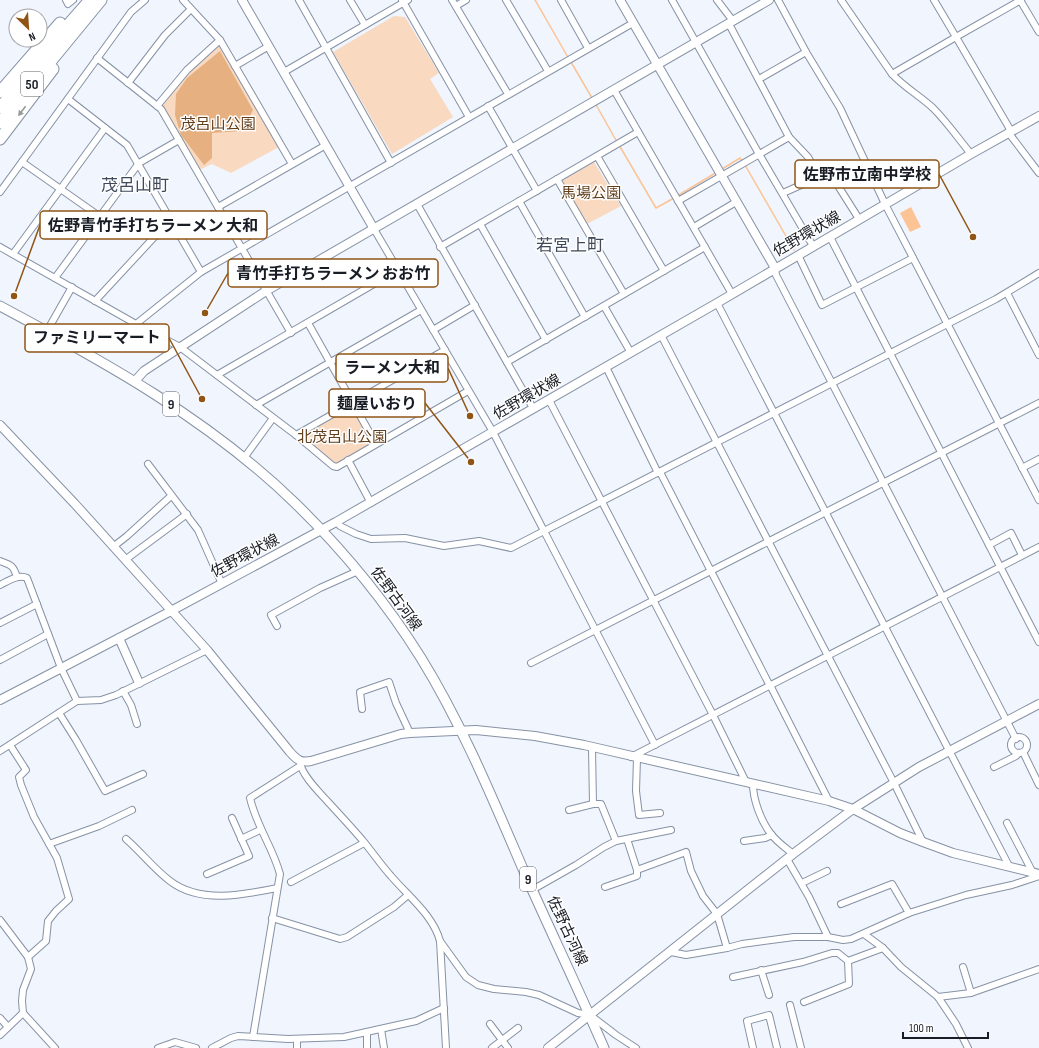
<svg xmlns="http://www.w3.org/2000/svg" width="1039" height="1048" font-family="'Sofia Sans Condensed','Noto Sans JP',sans-serif">
	<style>
		.green { fill: #f9d9bf }
		.forest { fill: #e6b081 }
		.water { fill: #fcc495 }
		.lines { fill: none; stroke-linecap: round; stroke-linejoin: round }
		.stream { stroke: #fcc495; stroke-width: 1.5 }
		.street-casing { stroke: #8692a5; stroke-width: 8 }
		.secondary-casing { stroke: #8692a5; stroke-width: 10 }
		.primary-casing { stroke: #8692a5; stroke-width: 11 }
		.highway-casing { stroke: #8692a5; stroke-width: 13 }
		.street { stroke: #fff; stroke-width: 6 }
		.secondary { stroke: #fff; stroke-width: 8 }
		.primary { stroke: #fff; stroke-width: 9 }
		.highway { stroke: #fff; stroke-width: 11 }
		.oneway { fill: #97999c }
		.labels { text-anchor: middle; dominant-baseline: central; stroke-width: 3; stroke-linejoin: round; paint-order: stroke }
		.shield { fill: #fff; stroke: #5d6066; stroke-width: 1 }
		.shield-label { font-size: 14px; font-weight: bold; fill: #181c24 }
		.park-label { font-size: 15px; fill: #633e1b; stroke: #fff }
		.street-label { font-size: 15px; fill: #181c24; stroke: #fff }
		.quarter-label { font-size: 17px; fill: #3f4a5b; stroke: #fff }
		.leader { fill: none; stroke: #905414; stroke-width: 1.5 }
		.callout-dot { fill: #905414; stroke: #fff; stroke-width: 1.5 }
		.callout { fill: #fff; stroke: #905414; stroke-width: 1.5 }
		.callout-label { font-size: 16px; text-anchor: middle; font-weight: bold; fill: #181c24 }
	</style>
	<rect width="100%" height="100%" fill="#f0f5fe"/>
	<g class="green">
		<polygon points="394,16 405,17 439,73 430,79 453,117 392,154 333,52"/>
		<polygon points="219,46 279,147 231,173 212,164 199,170 162,107 171,94 195,66"/>
		<polygon points="594,162 621,206 587,224 562,181"/>
		<polygon points="352,408 373,443 336,464 304,438 305,433"/>
	</g>
	<polygon class="forest" points="220,51 253,110 242,131 212,133 212,158 204,165 181,135 175,115 176,94 187,78"/>
	<polygon class="water" points="911,207 921,227 910,232 900,213"/>
	<g class="lines">
		<g class="stream">
			<polyline points="535,0 569,59"/>
			<polyline points="571,62 592,98"/>
			<polyline points="595,103 617,142"/>
			<polyline points="619,145 656,208 674,198"/>
			<polyline points="745,165 794,250"/>
			<polyline points="722,169 740,158 743,162"/>
			<polyline points="677,196 717,172"/>
		</g>
		<defs>
			<g id="street">
				<polyline points="66,0 68,4 73,0"/>
				<polyline points="183,0 220,40 292,164"/>
				<polyline points="299,0 391,163"/>
				<polyline points="350,0 365,25"/>
				<polyline points="402,0 469,117"/>
				<polyline points="452,0 508,94"/>
				<polyline points="506,0 548,71"/>
				<polyline points="561,0 588,48"/>
				<polyline points="672,0 759,154 813,246"/>
				<polyline points="717,0 733,21"/>
				<polyline points="778,0 806,52 840,108 885,204 1039,500"/>
				<path d="M841 0 892 74C904 87 920 96 933 108 947 122 958 138 971 154"/>
				<polyline points="1020,0 1039,32"/>
				<polyline points="456,6 466,0"/>
				<polyline points="729,24 789,137 808,157 819,177 836,172 872,177"/>
				<polyline points="97,58 161,109 291,333"/>
				<polyline points="235,66 269,46"/>
				<polyline points="284,72 408,0"/>
				<polyline points="892,74 956,37 934,0"/>
				<polyline points="759,79 806,52"/>
				<polyline points="128,83 165,35 191,9"/>
				<polyline points="614,90 732,294"/>
				<polyline points="68,99 127,145 201,272"/>
				<polyline points="157,106 187,70 220,40"/>
				<polyline points="488,106 537,191"/>
				<polyline points="1011,131 956,37 1021,0"/>
				<polyline points="1008,132 1039,173"/>
				<polyline points="597,156 664,271"/>
				<polyline points="22,162 99,216"/>
				<polyline points="830,173 859,219"/>
				<polyline points="557,179 624,294"/>
				<polyline points="0,192 131,12 145,0"/>
				<polyline points="783,193 819,177"/>
				<polyline points="519,201 585,317"/>
				<polyline points="678,201 789,137"/>
				<polyline points="417,204 533,408"/>
				<polyline points="218,207 326,145"/>
				<polyline points="480,224 546,340"/>
				<polyline points="694,227 736,202"/>
				<polyline points="374,229 493,432 544,531 996,299 1039,273"/>
				<polyline points="830,237 1039,642"/>
				<polyline points="0,247 136,324 180,347 296,435 333,466 337,467 468,391"/>
				<polyline points="440,247 638,132"/>
				<polyline points="13,254 105,128"/>
				<polyline points="798,255 822,305 913,258"/>
				<polyline points="775,268 776,275 1016,739"/>
				<polyline points="55,278 139,163 179,140"/>
				<polyline points="1007,293 1039,355"/>
				<polyline points="95,301 171,219"/>
				<polyline points="717,303 1009,866"/>
				<polyline points="604,306 631,353"/>
				<polyline points="308,323 376,444"/>
				<polyline points="136,324 201,272 633,23"/>
				<polyline points="433,330 475,305"/>
				<polyline points="47,331 72,287"/>
				<polyline points="661,335 894,783 923,842"/>
				<polyline points="507,362 705,247"/>
				<polyline points="606,367 658,473"/>
				<polyline points="217,375 398,270"/>
				<polyline points="549,400 713,715 746,782"/>
				<polyline points="256,405 421,310"/>
				<polyline points="296,435 445,350"/>
				<polyline points="244,458 273,418"/>
				<polyline points="348,460 371,503"/>
				<polyline points="148,464 198,530 222,584"/>
				<polyline points="1022,468 1039,459"/>
				<polyline points="660,472 770,686"/>
				<polyline points="336,522 340,526 356,534 371,539 405,538 444,546 479,541 511,548 544,531 655,745"/>
				<polyline points="989,545 1011,533 1022,555"/>
				<polyline points="113,547 127,536 171,496"/>
				<polyline points="125,560 187,514"/>
				<path d="M0 561C11 565 13 565 17 577"/>
				<path d="M0 585C8 581 18 574 27 578L61 668 77 701"/>
				<polyline points="0,623 37,604"/>
				<polyline points="277,626 271,615 320,588 358,571"/>
				<polyline points="0,660 48,634"/>
				<polyline points="531,663 1039,403"/>
				<polyline points="770,685 829,801"/>
				<polyline points="123,691 131,705 137,724"/>
				<polyline points="362,709 360,692 389,682 396,703 410,733"/>
				<polyline points="59,713 76,740 105,791 143,774"/>
				<circle cx="1019" cy="745" r="8"/>
				<polyline points="10,745 26,770 19,777 21,785 34,817 57,858 69,899 56,911 48,921 46,941 28,957"/>
				<polyline points="592,748 593,804"/>
				<polyline points="0,751 77,701 101,700 116,695 207,650"/>
				<polyline points="1023,752 1039,785"/>
				<polyline points="631,757 1039,547"/>
				<polyline points="637,758 636,791 639,815 660,813"/>
				<path d="M300 761C300 774 321 794 329 803 341 816 353 829 364 842 373 853 381 865 391 876 408 896 433 915 440 941L446 1048"/>
				<polyline points="994,767 1016,756 1019,753"/>
				<path d="M753 784C753 800 761 821 771 834 777 842 786 848 793 854"/>
				<polyline points="569,810 593,804 601,804 616,841"/>
				<polyline points="1007,823 1033,873"/>
				<path d="M126 839C141 852 154 869 170 881 200 904 243 895 277 888"/>
				<polyline points="241,839 260,830"/>
				<polyline points="744,841 765,838 772,835"/>
				<polyline points="49,844 99,826 132,810"/>
				<polyline points="787,859 809,897 828,937"/>
				<polyline points="637,870 686,852 691,871 703,896 717,914 727,948"/>
				<polyline points="207,874 249,856 232,818"/>
				<polyline points="291,882 364,843"/>
				<polyline points="802,883 827,871"/>
				<polyline points="605,887 637,876 637,870 627,839"/>
				<polyline points="532,890 576,865 604,847 616,841 671,830"/>
				<polyline points="841,904 892,884 909,913"/>
				<polyline points="272,918 340,939 347,937 394,907 408,895"/>
				<polyline points="0,920 28,957 31,969 23,990 22,1001 23,1013 55,1048"/>
				<polyline points="864,934 883,948 901,967 938,997 956,1024 968,1048"/>
				<polyline points="440,941 466,977 478,985 494,989 526,992 539,995 578,1013 590,1015 616,1035 636,1048"/>
				<polyline points="671,952 686,955 727,948 742,944 794,937 828,937 843,940 851,939 909,913 966,895 1012,885 1039,876"/>
				<polyline points="963,967 971,993"/>
				<polyline points="761,970 769,995"/>
				<polyline points="733,977 803,962 832,953 838,953 848,961"/>
				<polyline points="938,997 971,993 1039,969"/>
				<polyline points="804,1002 849,984 848,961 883,948"/>
				<polyline points="790,1005 801,1048"/>
				<polyline points="0,1018 8,1027"/>
				<polyline points="490,1024 508,1048"/>
				<polyline points="381,1029 384,1048"/>
				<polyline points="0,1035 23,1013"/>
				<path d="M253 1037 280 874C273 848 256 825 250 798L300 766"/>
				<polyline points="297,1039 297,1048"/>
				<polyline points="158,1048 175,1042 196,1048"/>
				<polyline points="212,1048 231,1038 238,1036 288,1039 344,1037 416,1021 444,1008"/>
				<polyline points="367,1048 367,1032"/>
				<polyline points="492,1048 518,1028"/>
				<polyline points="753,1048 747,1021 769,1015 777,1048"/>
			</g>
			<g id="secondary">
				<polyline points="242,0 374,229"/>
				<polyline points="620,0 775,268"/>
				<polyline points="135,381 144,371 266,291 769,0"/>
				<path d="M0 425 75 504 207 650 290 752C297 760 301 763 311 761L401 734 410 733 476 730 535 736 584 745 829 801 853 809 900 833 923 842 953 853 1039 874"/>
				<polyline points="119,638 139,683"/>
				<polyline points="0,700 171,611 336,522 717,303 971,154 1039,116"/>
				<polyline points="548,1048 793,854 853,809 919,767 1039,704"/>
			</g>
			<path id="primary" d="M0 306C105 362 210 420 296 504 343 550 386 602 421 658 463 726 494 802 526 876 552 934 579 991 604 1048"/>
			<g id="highway">
				<polyline points="0,92 60,23"/>
				<polyline points="0,108 54,41 90,0"/>
				<polyline points="0,123 101,0"/>
				<polyline points="0,139 53,69"/>
			</g>
		</defs>
		<use href="#street" class="street-casing"/>
		<use href="#secondary" class="secondary-casing"/>
		<use href="#primary" class="primary-casing"/>
		<use href="#highway" class="highway-casing"/>
		<use href="#street" class="street"/>
		<use href="#secondary" class="secondary"/>
		<use href="#primary" class="primary"/>
		<use href="#highway" class="highway"/>
	</g>
	<defs><path id="oneway-solid" d="M-6-.8H1V-3.2L6.5 0L1 3.2V.8H-6Z"/></defs>
	<use class="oneway" href="#oneway-solid" transform="translate(22 111) rotate(127)"/>
	<g class="labels">
		<g class="shield">
			<rect x="21" y="72" width="22" height="24" rx="3"/>
			<rect x="163" y="392" width="16" height="24" rx="3"/>
			<rect x="520" y="867" width="16" height="24" rx="3"/>
		</g>
		<g class="shield-label">
			<text x="32" y="84">50</text>
			<text x="171" y="404">9</text>
			<text x="528" y="879">9</text>
		</g>
		<g class="park-label">
			<text x="218" y="124">茂呂山公園</text>
			<text x="591" y="193">馬場公園</text>
			<text x="342" y="437">北茂呂山公園</text>
		</g>
		<g class="street-label">
			<text transform="translate(807 234) rotate(-30)">佐野環状線</text>
			<text transform="translate(527 397) rotate(-30)">佐野環状線</text>
			<text transform="translate(245 556) rotate(-28)">佐野環状線</text>
			<text transform="translate(396 599) rotate(54)">佐野古河線</text>
			<text transform="translate(567 931) rotate(65)">佐野古河線</text>
		</g>
		<g class="quarter-label">
			<text x="135" y="186">茂呂山町</text>
			<text x="570" y="246">若宮上町</text>
		</g>
	</g>
	<path class="leader" d="M973 237L939 174M14 296L40 225M205 313L228 273M202 399L169 338M470 416L448 368M471 462L425 403"/>
	<g class="callout-dot">
		<circle cx="973" cy="237" r="4"/>
		<circle cx="14" cy="296" r="4"/>
		<circle cx="205" cy="313" r="4"/>
		<circle cx="202" cy="399" r="4"/>
		<circle cx="470" cy="416" r="4"/>
		<circle cx="471" cy="462" r="4"/>
	</g>
	<g class="callout">
		<rect x="795" y="160" width="144" height="28" rx="4"/>
		<rect x="40" y="211" width="227" height="28" rx="4"/>
		<rect x="228" y="259" width="210" height="28" rx="4"/>
		<rect x="25" y="324" width="144" height="28" rx="4"/>
		<rect x="336" y="354" width="112" height="28" rx="4"/>
		<rect x="329" y="389" width="96" height="28" rx="4"/>
	</g>
	<g class="callout-label">
		<text x="867" y="180">佐野市立南中学校</text>
		<text x="153" y="231">佐野青竹手打ちラーメン 大和</text>
		<text x="333" y="279">青竹手打ちラーメン おお竹</text>
		<text x="97" y="343">ファミリーマート</text>
		<text x="392" y="373">ラーメン大和</text>
		<text x="377" y="409">麺屋いおり</text>
	</g>
	<g transform="translate(28 28) rotate(155)"><circle r="19" fill="#ffffff" stroke="#a3a4a7"/>
	<path d="M0-3L7 15L0 10L-7 15Z" fill="#905414"/>
	<text y="-6" font-size="11" font-weight="bold" text-anchor="middle" fill="#181c24">N</text>
	</g>
	<path d="M903 1032v6h85v-6" fill="none" stroke="#181c24" stroke-width="2"/>
	<text x="909" y="1032" font-size="12" fill="#181c24" stroke="#ffffff" stroke-width="3" paint-order="stroke">100 m</text>
</svg>
